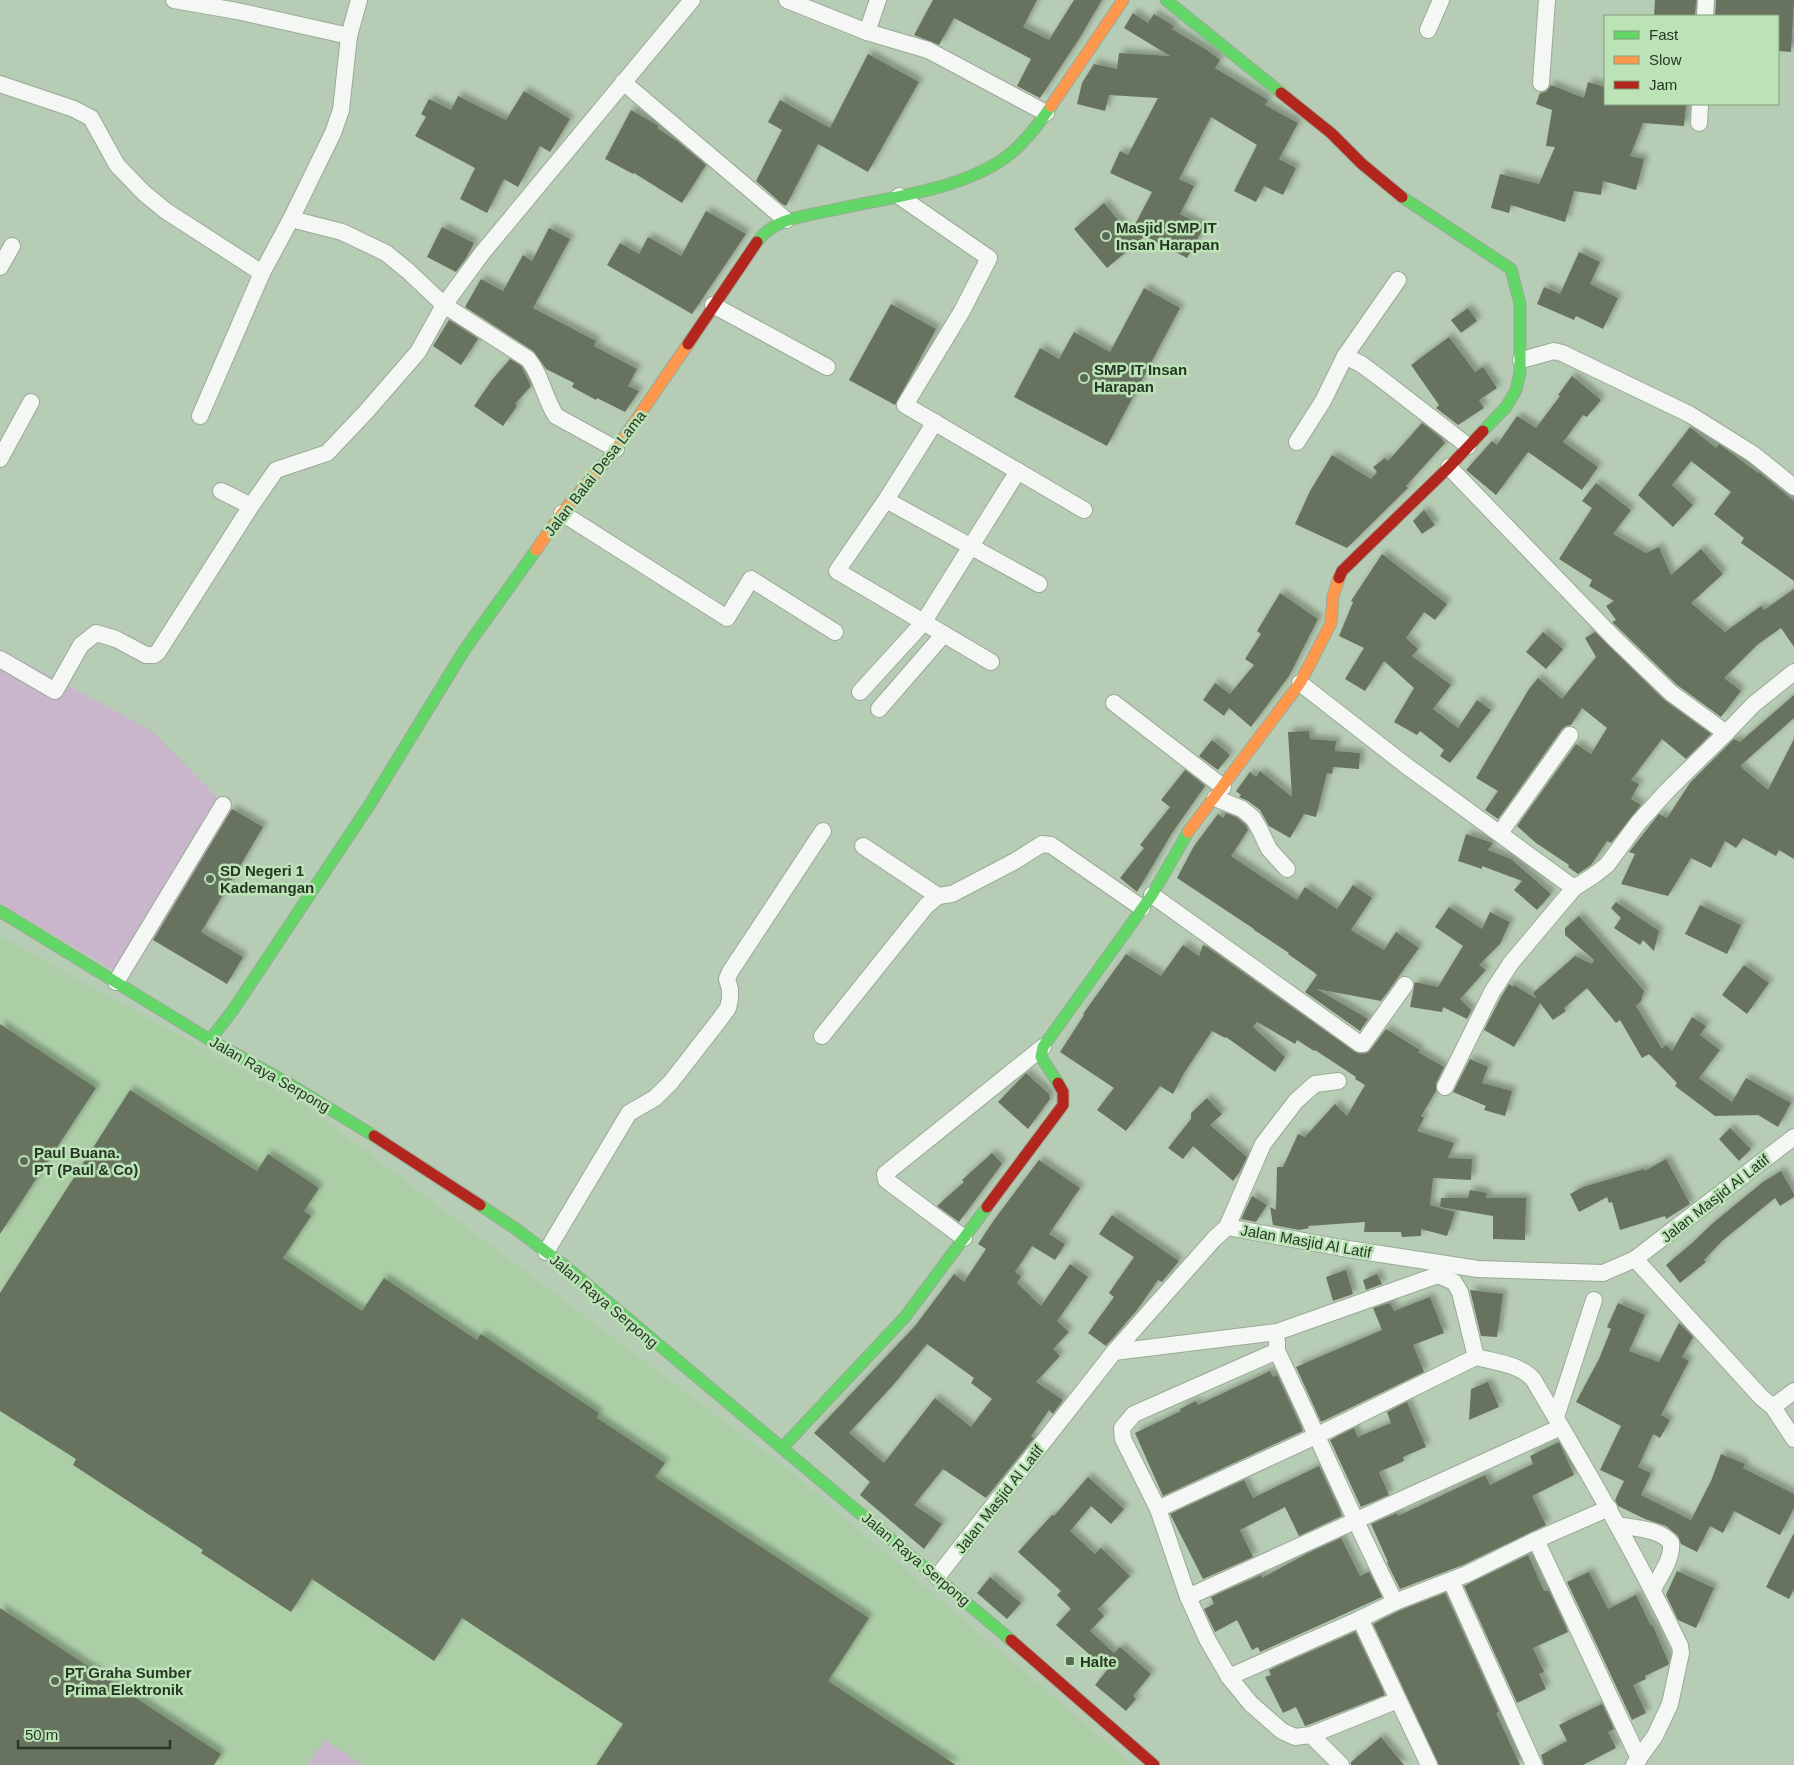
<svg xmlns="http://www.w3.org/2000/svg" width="1794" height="1765" font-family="Helvetica,sans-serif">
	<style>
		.built { fill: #accea7 }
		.green { fill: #c9b5cc }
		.building { fill: #68735f; fill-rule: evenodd; filter: url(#shadow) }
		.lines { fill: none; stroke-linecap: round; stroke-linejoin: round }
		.street-casing { stroke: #9aaa97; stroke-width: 18 }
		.fast-casing { stroke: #9aaa97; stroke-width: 13 }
		.slow-casing { stroke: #9aaa97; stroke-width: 13 }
		.jam-casing { stroke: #9aaa97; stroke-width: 13 }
		.street { stroke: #f4f7f4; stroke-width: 16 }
		.fast { stroke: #63d668; stroke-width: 11 }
		.slow { stroke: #ff974d; stroke-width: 11 }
		.jam { stroke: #b3261e; stroke-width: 11 }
		.poi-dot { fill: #596a57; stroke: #bbe3b6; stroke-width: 2 }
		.labels { text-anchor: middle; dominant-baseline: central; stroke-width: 5; stroke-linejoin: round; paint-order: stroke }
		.poi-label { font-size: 15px; font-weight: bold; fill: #273625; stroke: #bbe3b6; text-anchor: start }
		.street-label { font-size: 15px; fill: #273625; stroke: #bbe3b6 }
	</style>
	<defs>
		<filter id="shadow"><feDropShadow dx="4.5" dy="-4.5" stdDeviation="2.5" flood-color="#0004"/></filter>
	</defs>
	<rect width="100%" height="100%" fill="#b7ccb4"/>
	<polygon class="built" points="0,936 301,1103 788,1469 1133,1765 0,1765"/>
	<g class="green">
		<polygon points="0,649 152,731 231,812 129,979 0,903"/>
		<polygon points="324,1740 363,1765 308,1765"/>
	</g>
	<g class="building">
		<polygon points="933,0 1037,0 1023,27 1049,40 1074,0 1102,0 1079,39 1040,98 1017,86 1031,59 954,18 939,45 914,35"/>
		<polygon points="1655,0 1696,0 1695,16 1654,16"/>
		<polygon points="1716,0 1794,0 1791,52 1778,51 1778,16 1715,16"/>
		<polygon points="1133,13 1148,23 1154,14 1174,26 1172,29 1207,50 1220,60 1215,68 1268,100 1265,105 1298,123 1279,159 1296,168 1283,195 1264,186 1256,202 1234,191 1257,145 1211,117 1179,179 1194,186 1180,214 1204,227 1187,258 1145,236 1107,268 1074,229 1104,203 1130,234 1152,192 1110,173 1120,151 1128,155 1158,98 1109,95 1105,111 1077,104 1082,83 1094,64 1117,69 1119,53 1170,56 1124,28"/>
		<polygon points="868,54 919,82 868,172 818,144 786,206 782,204 756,181 782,130 768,122 780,100 830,128"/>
		<polygon points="1588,82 1605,87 1605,104 1686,104 1684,126 1643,123 1630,156 1644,159 1636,190 1603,181 1601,195 1574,191 1565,222 1511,205 1509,213 1491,208 1500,174 1539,184 1555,147 1546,146 1552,110 1536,104 1540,93 1546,92 1551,85 1584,98"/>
		<polygon points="524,91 570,119 550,152 540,146 518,187 504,179 487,213 460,199 475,168 415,136 426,117 421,114 429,99 451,110 458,96 506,120"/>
		<polygon points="631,110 659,126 657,128 677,141 706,165 682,203 634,173 633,174 605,159"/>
		<polygon points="706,211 746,234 692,314 607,265 620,243 639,254 648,237 681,256"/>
		<polygon points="442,227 474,243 466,258 456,272 427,257"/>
		<polygon points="549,228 570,239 533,308 596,341 594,346 637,369 628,386 639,391 625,412 597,398 596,400 572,387 574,383 546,369 533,351 465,307 481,279 503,291 523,255 532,261"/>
		<polygon points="1579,252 1600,262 1590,284 1618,298 1603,329 1576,316 1574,320 1537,304 1544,287 1560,294"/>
		<polygon points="1144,288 1180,308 1107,446 1014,397 1040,348 1059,359 1074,332 1110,352"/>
		<polygon points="891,304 936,329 895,405 849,380"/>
		<polygon points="1468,308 1477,321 1461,333 1451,320"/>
		<polygon points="449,320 478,339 461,365 433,346"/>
		<polygon points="1449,337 1475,372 1483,367 1497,388 1479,400 1484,408 1458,425 1436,408 1439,405 1411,365"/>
		<polygon points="510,359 521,366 531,386 515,404 517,406 503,426 474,406 492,380"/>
		<polygon points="1572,376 1601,400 1587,417 1583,415 1563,442 1598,467 1582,490 1528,452 1496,495 1466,470 1492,441 1497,445 1517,416 1536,428 1560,396 1558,395"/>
		<polygon points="1422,423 1440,437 1445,443 1406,486 1408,488 1347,548 1295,524 1310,491 1332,455 1371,479 1377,472 1373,467 1385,458 1388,461"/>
		<polygon points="1690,427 1716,448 1719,444 1758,473 1759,472 1794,501 1794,581 1741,543 1744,538 1714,514 1731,492 1691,461 1672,485 1693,505 1673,527 1638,495"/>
		<polygon points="1596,483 1631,510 1613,534 1646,553 1659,547 1671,575 1701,549 1723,574 1691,603 1725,632 1761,606 1764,610 1794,589 1794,647 1781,628 1757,645 1724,678 1741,691 1721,717 1677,685 1612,622 1616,620 1606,606 1614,601 1589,586 1592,580 1559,559 1592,508 1582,501"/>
		<polygon points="1424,510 1435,525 1422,534 1413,521"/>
		<polygon points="1382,554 1447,604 1435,620 1424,612 1406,638 1418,649 1412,656 1451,685 1433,709 1458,728 1477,700 1491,710 1450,763 1440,756 1444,750 1420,731 1417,735 1394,722 1414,688 1384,661 1365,691 1345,679 1364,648 1339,636 1353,602 1351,601"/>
		<polygon points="1280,593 1318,619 1289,676 1251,727 1229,708 1224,716 1203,700 1215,683 1230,694 1254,665 1245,659 1261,634 1257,631"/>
		<polygon points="1543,632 1563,649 1546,669 1526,652"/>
		<polygon points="1595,632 1664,700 1711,734 1686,759 1662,739 1631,780 1639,784 1631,799 1641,805 1611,843 1607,841 1591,865 1578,874 1568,867 1569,865 1536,843 1517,826 1576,744 1591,754 1607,728 1582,708 1571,725 1566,726 1562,729 1498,819 1485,810 1498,791 1476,778 1529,689 1538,678 1562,699 1596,657 1585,638"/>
		<polygon points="1794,695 1794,718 1740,766 1768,790 1794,739 1794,859 1779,850 1776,856 1743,838 1736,848 1725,841 1711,868 1691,858 1668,896 1621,884 1635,854 1629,852 1659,814 1667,818 1690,783 1734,739 1740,742"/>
		<polygon points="1309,731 1310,739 1336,741 1335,751 1360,753 1359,769 1333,767 1332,774 1327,773 1316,817 1304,814 1290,838 1269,826 1260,810 1248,801 1239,797 1241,795 1236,791 1250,772 1256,777 1260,771 1292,797 1288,732"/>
		<polygon points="1212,740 1230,755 1218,770 1199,756"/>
		<polygon points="1185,770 1205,786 1172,833 1137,892 1120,878 1144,848 1140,845 1170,807 1161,800"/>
		<polygon points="232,809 263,827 201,932 243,957 227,984 153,940"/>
		<polygon points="1226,813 1237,818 1245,825 1248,830 1231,856 1297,900 1305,887 1337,909 1353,885 1372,898 1351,930 1384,950 1396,932 1419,948 1381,1001 1317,989 1368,1019 1360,1031 1305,992 1317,975 1315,973 1288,954 1289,953 1254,930 1254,929 1177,878 1194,846 1218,814 1223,818"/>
		<polygon points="1466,834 1493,843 1488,850 1511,859 1551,894 1537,910 1514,890 1522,881 1482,866 1482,869 1458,861"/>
		<polygon points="1616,902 1659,931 1654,951 1643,940 1640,945 1614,928 1621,918 1611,908"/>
		<polygon points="1700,905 1741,925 1727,954 1685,934"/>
		<polygon points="1449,907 1482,929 1490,912 1510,922 1500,944 1479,965 1486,970 1460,999 1471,1010 1472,1009 1467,1019 1443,1007 1442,1012 1410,1007 1415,982 1438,987 1463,946 1435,927"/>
		<polygon points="1579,916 1644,991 1641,1001 1636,1006 1662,1049 1666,1045 1672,1051 1692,1017 1706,1026 1700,1035 1720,1050 1699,1078 1732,1102 1746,1078 1791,1103 1778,1127 1758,1115 1715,1116 1675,1086 1677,1083 1649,1054 1642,1058 1620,1020 1616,1023 1587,988 1564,1008 1566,1011 1553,1020 1540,1003 1514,1047 1484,1030 1501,997 1509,984 1513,987 1514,985 1537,999 1533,993 1575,956 1592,964 1594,960 1565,935 1565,928"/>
		<polygon points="1183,945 1199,956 1203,945 1207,947 1355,1052 1360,1054 1368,1053 1386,1029 1420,1050 1418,1052 1444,1067 1436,1083 1436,1091 1421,1116 1424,1118 1417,1131 1454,1143 1448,1158 1472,1159 1471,1180 1433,1178 1430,1205 1455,1212 1447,1236 1421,1229 1421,1236 1402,1237 1401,1232 1364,1232 1365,1222 1308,1226 1309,1228 1299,1230 1273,1225 1270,1207 1276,1210 1277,1167 1283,1167 1298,1134 1305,1137 1335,1104 1347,1116 1365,1085 1355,1079 1356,1077 1315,1050 1314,1051 1297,1040 1295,1044 1257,1022 1253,1027 1285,1057 1275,1072 1226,1037 1225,1038 1212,1031 1184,1073 1173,1094 1160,1086 1126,1131 1097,1110 1114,1088 1060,1052 1084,1015 1083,1014 1126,954 1161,976"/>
		<polygon points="1744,965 1769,983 1747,1014 1722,995"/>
		<polygon points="0,1024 96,1088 0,1234"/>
		<polygon points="1470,1059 1488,1067 1482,1083 1512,1091 1505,1116 1484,1110 1486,1106 1453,1092"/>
		<polygon points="1026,1073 1049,1094 1050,1099 1028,1129 998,1102"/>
		<polygon points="130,1090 257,1171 268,1154 319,1188 304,1211 311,1216 283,1258 362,1311 384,1278 477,1340 481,1334 599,1413 597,1418 665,1463 655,1477 869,1618 828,1681 956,1765 596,1765 623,1724 462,1618 434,1661 312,1579 291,1612 201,1553 203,1550 73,1465 76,1459 0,1411 0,1293"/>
		<polygon points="1207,1098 1222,1114 1210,1125 1247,1157 1239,1173 1233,1181 1193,1146 1183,1159 1168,1148 1191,1119 1191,1113"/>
		<polygon points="1730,1128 1751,1149 1739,1161 1719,1139"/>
		<polygon points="992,1153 1002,1164 959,1222 937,1206 964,1182 962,1180"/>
		<polygon points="1666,1159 1690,1204 1666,1219 1665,1216 1620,1230 1612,1202 1609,1203 1607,1197 1579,1212 1570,1194 1583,1187 1644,1169 1645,1171"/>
		<path d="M1039 1160 1080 1188 1049 1234 1065 1244 1055 1260 1032 1246 1015 1272 1021 1276 1017 1283 1041 1306 1070 1264 1088 1277 1057 1321 1069 1332 1053 1349 1060 1356 1036 1382 1063 1400 1053 1414 1049 1410 1031 1436 1034 1438 986 1498 943 1469 914 1505 942 1524 924 1549 860 1495 870 1482 814 1433 915 1326 954 1274 964 1282 986 1249 978 1244 994 1220ZM927 1344 974 1378 971 1383 992 1399 971 1427 935 1398 884 1463 849 1433 894 1384Z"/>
		<polygon points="1781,1171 1794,1194 1794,1197 1780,1206 1775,1198 1722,1241 1704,1260 1706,1262 1680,1283 1666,1265 1691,1244 1713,1223 1763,1182"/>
		<polygon points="1470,1190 1487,1193 1486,1198 1526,1198 1525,1240 1493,1239 1493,1216 1440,1207 1441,1198 1468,1198"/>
		<polygon points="1252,1196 1267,1205 1256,1222 1241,1219"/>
		<polygon points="1112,1215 1179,1261 1162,1282 1158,1280 1137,1310 1106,1346 1088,1333 1114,1297 1109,1293 1134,1257 1099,1234"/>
		<polygon points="1346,1270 1353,1294 1333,1301 1326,1277"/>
		<polygon points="1377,1274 1382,1284 1366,1290 1363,1280"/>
		<polygon points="1470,1290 1503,1294 1497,1337 1481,1336"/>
		<polygon points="1430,1297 1444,1333 1413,1345 1424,1372 1321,1422 1296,1367 1382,1330 1373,1308 1390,1303 1394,1311"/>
		<polygon points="1618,1303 1645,1315 1629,1351 1659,1362 1679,1323 1693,1337 1682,1357 1689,1361 1661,1415 1670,1420 1660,1438 1653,1434 1638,1467 1651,1473 1641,1495 1691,1520 1711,1481 1721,1454 1745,1464 1743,1468 1794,1494 1794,1508 1780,1535 1734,1511 1723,1533 1710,1526 1697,1552 1681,1544 1678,1536 1666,1526 1645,1519 1618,1506 1615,1500 1624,1481 1600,1470 1621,1426 1576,1402 1599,1359 1611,1329 1607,1327"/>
		<polygon points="1270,1371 1273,1377 1277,1375 1303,1431 1163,1496 1135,1433 1181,1411 1180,1409 1196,1401 1198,1405"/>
		<polygon points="1488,1382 1499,1407 1469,1420 1471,1389"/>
		<polygon points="1407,1402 1426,1447 1403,1457 1404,1461 1379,1472 1389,1495 1361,1507 1330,1440 1354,1428 1358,1437 1391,1423 1387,1412"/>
		<polygon points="1559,1442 1574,1475 1532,1496 1546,1525 1463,1565 1400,1589 1387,1563 1388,1562 1371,1524 1397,1513 1398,1516 1485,1475 1490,1485 1533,1464 1530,1456"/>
		<polygon points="1319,1466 1342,1516 1299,1536 1285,1507 1240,1530 1253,1557 1203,1579 1170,1514 1244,1480 1253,1498"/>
		<polygon points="1088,1477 1124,1509 1111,1524 1091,1506 1070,1531 1095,1554 1101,1548 1130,1576 1098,1609 1104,1616 1090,1631 1114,1653 1120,1647 1151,1674 1133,1696 1136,1699 1126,1711 1095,1685 1107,1670 1056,1625 1071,1609 1057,1595 1061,1591 1018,1552 1052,1515 1054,1516"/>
		<polygon points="1794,1533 1794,1589 1789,1599 1766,1587"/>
		<polygon points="1341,1538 1360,1576 1369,1572 1382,1597 1260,1652 1258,1647 1252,1650 1237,1620 1215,1632 1204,1609 1214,1604 1211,1597 1261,1575 1262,1578 1308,1553"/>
		<polygon points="1528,1555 1544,1591 1549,1591 1568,1632 1533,1648 1544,1672 1539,1674 1546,1689 1517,1703 1464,1586"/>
		<polygon points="1677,1571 1714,1588 1696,1628 1678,1620 1666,1595"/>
		<polygon points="1589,1572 1608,1609 1636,1595 1651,1626 1652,1624 1669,1663 1668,1665 1645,1676 1646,1679 1633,1685 1646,1713 1632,1720 1567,1582"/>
		<polygon points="990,1577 1021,1603 1007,1619 977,1593"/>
		<polygon points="1445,1593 1499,1712 1496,1713 1520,1765 1439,1765 1373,1624 1399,1611"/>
		<polygon points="0,1608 221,1754 214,1765 0,1765"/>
		<polygon points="1355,1632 1385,1695 1308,1725 1305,1726 1296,1707 1283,1713 1265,1677 1271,1675 1269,1670"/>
		<polygon points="1602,1704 1614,1729 1608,1732 1616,1748 1583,1765 1544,1765 1541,1755 1567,1741 1559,1725"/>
		<polygon points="1381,1737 1404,1765 1351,1765 1351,1762"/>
	</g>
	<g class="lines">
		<defs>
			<g id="street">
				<polyline points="174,0 237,11 349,36"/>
				<polyline points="787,0 867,32 928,50 1046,113"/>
				<polyline points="1705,16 1706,0"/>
				<polyline points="1428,30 1441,0"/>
				<polyline points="867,32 878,0"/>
				<polyline points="623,82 786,220"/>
				<polyline points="1541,83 1547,0"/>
				<polyline points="0,84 74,109 91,118 117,165 144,193 166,211 262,273"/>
				<polyline points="1699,123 1700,104"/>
				<polyline points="899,196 989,258 962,311 905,405 1084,510"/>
				<path d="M291 219 342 232 386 253 408 271 444 305 528 359C542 376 544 398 556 416L616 449"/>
				<polyline points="0,267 12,246"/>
				<polyline points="713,305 827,367"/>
				<polyline points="1345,356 1398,280"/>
				<polyline points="1521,360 1554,351 1562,353 1689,414 1753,454 1794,487"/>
				<polyline points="200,416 262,273 291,219 333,133 341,110 349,36 359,0"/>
				<polyline points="935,422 886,500 837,571 991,662"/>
				<polyline points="1297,442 1323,401 1345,356 1361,364 1380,378 1468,446"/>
				<polyline points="0,459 31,402"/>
				<polyline points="1449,467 1613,637 1671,693 1726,733 1754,704 1794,672"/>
				<polyline points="221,491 251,506"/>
				<polyline points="886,500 1039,584"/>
				<polyline points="562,513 727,618 751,579 835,632"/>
				<polyline points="0,659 55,691 81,645 96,633 116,639 146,655 154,655 158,652 251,506 276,470 327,453 365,413 418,352 444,305 483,252 692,0"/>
				<polyline points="1300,683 1408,767 1574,888"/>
				<polyline points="860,692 923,623 1018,471"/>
				<polyline points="1114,703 1223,787"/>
				<polyline points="879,709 944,634"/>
				<polyline points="1215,798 1242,809 1253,818 1260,830 1269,849 1287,869"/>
				<polyline points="1500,833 1570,735"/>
				<polyline points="863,846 938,896"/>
				<polyline points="1152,895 1360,1044 1363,1044 1365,1041 1405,985"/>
				<polyline points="116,982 223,805"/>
				<polyline points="822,1036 926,906 938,896 952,894 1015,861 1042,844 1051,845 1142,908"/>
				<polyline points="1445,1087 1492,992 1511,963 1574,888 1593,876 1607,865 1638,823 1668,790 1726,733"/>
				<polyline points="1227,1227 1263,1144 1296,1101 1315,1084 1338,1081"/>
				<polyline points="964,1238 886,1180 885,1174 1043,1047"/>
				<polyline points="546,1252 629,1113 655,1098 671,1082 720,1019 728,1008 730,999 730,989 727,979 730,972 823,831"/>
				<polyline points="1635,1259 1761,1397 1773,1407 1794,1439"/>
				<path d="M1277 1342V1351C1317 1434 1353 1519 1395 1602"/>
				<polyline points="1277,1351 1134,1414 1122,1428 1123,1439 1158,1509 1188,1597 1207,1639 1229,1677 1251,1704 1282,1731 1295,1737 1311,1735 1398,1700"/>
				<path d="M1114 1352 1277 1332 1438 1275 1454 1282 1460 1292 1476 1357C1495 1362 1519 1364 1533 1379 1585 1467 1636 1554 1680 1646L1681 1653 1670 1704 1655 1736 1634 1765"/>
				<polyline points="1773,1407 1794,1391"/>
				<polyline points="1556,1417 1594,1300"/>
				<polyline points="1158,1509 1318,1435 1476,1357"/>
				<path d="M1618 1525C1634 1528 1661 1529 1671 1543 1673 1558 1660 1576 1653 1589"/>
				<polyline points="1536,1540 1639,1759"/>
				<polyline points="937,1577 1114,1352 1214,1239 1227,1227 1348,1249 1478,1269 1603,1273 1635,1259 1794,1137"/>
				<polyline points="1451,1581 1534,1765"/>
				<polyline points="1188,1597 1561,1427"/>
				<polyline points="1360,1619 1429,1765"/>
				<polyline points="1229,1677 1360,1619 1395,1602 1467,1574 1536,1540 1609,1508"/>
				<polyline points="1311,1735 1341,1765"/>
			</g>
			<g id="fast">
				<polyline points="1166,0 1281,93"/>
				<polyline points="1402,197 1511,269 1520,304 1520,373 1516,390 1506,407 1483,431"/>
				<path d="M757 242C773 219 804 216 828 211 883 198 960 191 1006 157 1024 144 1038 125 1051 106"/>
				<polyline points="0,911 210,1040 291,1085 374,1136"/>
				<polyline points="210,1040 233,1010 370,804 465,649 536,550"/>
				<polyline points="1058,1083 1041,1057 1043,1047 1152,895 1188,832"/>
				<polyline points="480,1205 516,1229 565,1266 1011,1640"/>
				<polyline points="783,1447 905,1317 987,1207"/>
			</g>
			<g id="slow">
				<polyline points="1051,106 1123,0"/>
				<polyline points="536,550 562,513 616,449 688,344"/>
				<polyline points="1188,832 1300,683 1331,623 1333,596 1339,578"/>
			</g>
			<g id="jam">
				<polyline points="1281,93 1331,133 1362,164 1402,197"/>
				<polyline points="688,344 757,242"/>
				<polyline points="1339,578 1342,571 1449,467 1483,431"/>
				<polyline points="374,1136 480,1205"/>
				<polyline points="987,1207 1063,1105 1063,1092 1058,1083"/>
				<polyline points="1011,1640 1154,1765"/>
			</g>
		</defs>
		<use href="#street" class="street-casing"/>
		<use href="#fast" class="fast-casing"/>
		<use href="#slow" class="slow-casing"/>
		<use href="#jam" class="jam-casing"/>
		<use href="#street" class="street"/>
		<use href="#fast" class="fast"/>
		<use href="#slow" class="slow"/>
		<use href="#jam" class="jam"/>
	</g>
	<g class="poi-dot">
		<circle cx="1106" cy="236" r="5"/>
		<circle cx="1084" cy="378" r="5"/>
		<circle cx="210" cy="879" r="5"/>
		<circle cx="24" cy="1161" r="5"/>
		<rect x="1065" y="1656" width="10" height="10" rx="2.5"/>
		<circle cx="55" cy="1681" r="5"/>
	</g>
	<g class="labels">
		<g class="poi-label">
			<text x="1116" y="227">Masjid SMP IT<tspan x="1116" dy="17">Insan Harapan</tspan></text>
			<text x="1094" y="369">SMP IT Insan<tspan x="1094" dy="17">Harapan</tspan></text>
			<text x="220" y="870">SD Negeri 1<tspan x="220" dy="17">Kademangan</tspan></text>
			<text x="34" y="1152">Paul Buana.<tspan x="34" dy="17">PT (Paul &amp; Co)</tspan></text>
			<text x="1080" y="1661">Halte</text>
			<text x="65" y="1672">PT Graha Sumber<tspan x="65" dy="17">Prima Elektronik</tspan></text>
		</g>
		<g class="street-label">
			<text transform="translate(595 473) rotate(-52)">Jalan Balai Desa Lama</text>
			<text transform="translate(270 1074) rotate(30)">Jalan Raya Serpong</text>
			<text transform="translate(1715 1198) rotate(-38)">Jalan Masjid Al Latif</text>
			<text transform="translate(1306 1241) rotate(10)">Jalan Masjid Al Latif</text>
			<text transform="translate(604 1301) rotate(40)">Jalan Raya Serpong</text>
			<text transform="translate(999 1499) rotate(-52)">Jalan Masjid Al Latif</text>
			<text transform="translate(916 1559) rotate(40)">Jalan Raya Serpong</text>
		</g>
	</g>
	<rect x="1604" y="15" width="175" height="90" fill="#bbe3b6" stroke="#809e7c"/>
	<rect x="1614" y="31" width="25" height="8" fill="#63d668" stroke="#809e7c"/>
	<text x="1649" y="40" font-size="15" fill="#273625">Fast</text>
	<rect x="1614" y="56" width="25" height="8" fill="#ff974d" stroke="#809e7c"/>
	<text x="1649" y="65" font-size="15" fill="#273625">Slow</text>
	<rect x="1614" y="81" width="25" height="8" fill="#b3261e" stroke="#809e7c"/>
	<text x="1649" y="90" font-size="15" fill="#273625">Jam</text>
	<path d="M18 1740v8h152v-8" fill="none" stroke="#273625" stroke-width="2.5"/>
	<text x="25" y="1740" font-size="15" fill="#273625" stroke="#bbe3b6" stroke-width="4" paint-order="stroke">50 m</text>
</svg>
